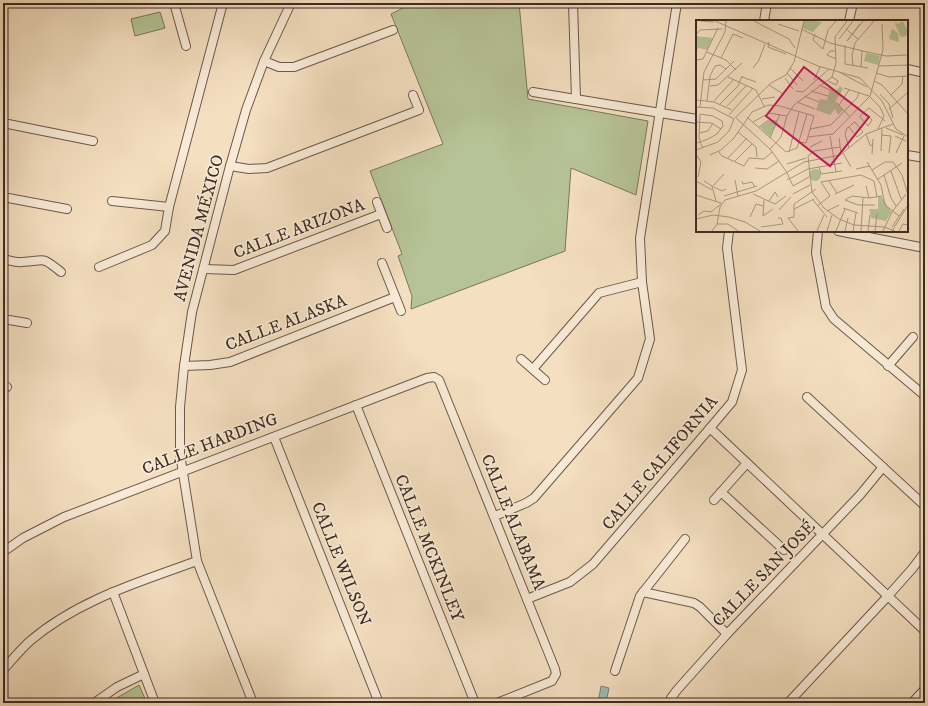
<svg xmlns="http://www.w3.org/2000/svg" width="928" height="706" font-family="'IM FELL DW Pica',serif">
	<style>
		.green { fill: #b6c396; stroke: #7a775d }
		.water { fill: #9dbcb8; stroke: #77827d }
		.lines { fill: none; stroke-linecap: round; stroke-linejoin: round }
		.minor-casing { stroke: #6c584b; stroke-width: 10 }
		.minor { stroke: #f8ead6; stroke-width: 8 }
		.labels { text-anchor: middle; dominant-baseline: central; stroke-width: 3.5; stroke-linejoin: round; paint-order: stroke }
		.street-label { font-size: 17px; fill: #3e2b24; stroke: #f8ead6 }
		.inset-road { fill: none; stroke: #ab9782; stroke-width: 1 }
		.view { fill: #c2185b; fill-opacity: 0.15; stroke: #c2185b; stroke-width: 2 }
		.inset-edge { fill: none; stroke: #3e2b24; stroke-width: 2 }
	</style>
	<rect width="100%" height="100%" fill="#f4dfc0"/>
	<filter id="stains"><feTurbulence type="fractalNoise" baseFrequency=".005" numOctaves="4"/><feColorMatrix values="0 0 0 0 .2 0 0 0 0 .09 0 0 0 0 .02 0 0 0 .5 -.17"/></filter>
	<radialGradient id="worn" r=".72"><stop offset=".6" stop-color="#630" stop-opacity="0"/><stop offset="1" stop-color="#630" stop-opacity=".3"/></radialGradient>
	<g class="green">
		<polygon points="413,3 519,3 528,99 648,121 636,195 571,168 565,251 411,309 412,296 398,256 402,254 370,171 443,144 391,14"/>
		<polygon points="160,12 165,28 135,36 131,19"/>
		<polygon points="139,685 147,703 108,703"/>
	</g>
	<polygon class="water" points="601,686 609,688 606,703 598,703"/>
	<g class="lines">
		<defs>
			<g id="minor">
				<polyline points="174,3 186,46"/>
				<polyline points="573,3 576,99"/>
				<polyline points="764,21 767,3"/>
				<polyline points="849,21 853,3"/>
				<polyline points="264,61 279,67 294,67 393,30"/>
				<polyline points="907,69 925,73"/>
				<polyline points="533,92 697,119"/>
				<polyline points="3,123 93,141"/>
				<polyline points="907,155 925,158"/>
				<polyline points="230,166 249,169 267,168 398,118 419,110 413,95"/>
				<polyline points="3,197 67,209"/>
				<polyline points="112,201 169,207"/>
				<polyline points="377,202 387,228"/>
				<polyline points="818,231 816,253 826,307 834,319 925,396"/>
				<polyline points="838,231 925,248"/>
				<path d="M3 259C9 260 16 263 22 262 46 261 40 255 61 272"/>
				<polyline points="382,263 401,311"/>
				<polyline points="99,267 152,245 165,231 169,207 223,3"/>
				<polyline points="204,269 234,270 381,214"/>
				<polyline points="3,319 27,323"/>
				<polyline points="521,359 545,380"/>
				<polyline points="184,366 210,365 230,362 395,297"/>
				<polyline points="888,366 913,337"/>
				<polyline points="533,369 599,293 642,282"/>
				<polyline points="3,389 7,387"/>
				<polyline points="807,397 925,506"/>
				<polyline points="356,405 475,703"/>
				<polyline points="710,428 925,631"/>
				<polyline points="274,437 379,703"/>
				<polyline points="721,492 784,550"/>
				<polyline points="714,500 747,463"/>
				<polyline points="495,516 526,503 534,498 638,378 650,339 642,282 640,238 677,3"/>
				<polyline points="3,552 23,538 64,517 427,378 434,377 439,380 555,669 556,674 552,681 497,703"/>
				<polyline points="113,592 155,703"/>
				<polyline points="643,592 694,603 700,607 727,634"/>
				<polyline points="527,599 570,582 593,564 710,428 732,402 742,370 727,248 729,231"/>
				<path d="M3 670C12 660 20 650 30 641 78 600 139 582 197 561"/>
				<polyline points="615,671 640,596 685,539"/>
				<polyline points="94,703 117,687 144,674"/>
				<polyline points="253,703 197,561 180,454 180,407 184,366 192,312 230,166 246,110 264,61 291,3"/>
				<polyline points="670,703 671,698 677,690 727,634 860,495 883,467"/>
				<polyline points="788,703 888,596 912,569 925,552"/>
				<polyline points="912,703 925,689"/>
			</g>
		</defs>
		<use href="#minor" class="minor-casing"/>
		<use href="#minor" class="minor"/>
	</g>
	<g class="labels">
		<g class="street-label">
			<text transform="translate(199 228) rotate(-75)">AVENIDA MÉXICO</text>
			<text transform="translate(299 229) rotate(-21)">CALLE ARIZONA</text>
			<text transform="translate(286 323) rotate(-21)">CALLE ALASKA</text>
			<text transform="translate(210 444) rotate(-21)">CALLE HARDING</text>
			<text transform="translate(660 463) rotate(-50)">CALLE CALIFORNIA</text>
			<text transform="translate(513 522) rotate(68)">CALLE ALABAMA</text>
			<text transform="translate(429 548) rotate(68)">CALLE MCKINLEY</text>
			<text transform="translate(341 564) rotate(68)">CALLE WILSON</text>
			<text transform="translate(764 574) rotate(-46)">CALLE SAN JOSÉ</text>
		</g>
	</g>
	<g transform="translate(696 20)">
		<rect width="212" height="212" fill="#f4dfc0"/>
		<path d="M108 1H120L126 2 117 12 106 8ZM200 1 201 4 207 1 212 12 210 16 205 17 199 4ZM196 9 202 13 203 22 193 19ZM0 16 17 18 11 30 3 28 0 30ZM170 33 184 36 182 45 168 41ZM144 66 147 69 139 82 147 90 142 95 139 89 134 95 120 90 124 79 131 80 134 69 141 70ZM71 102H81L74 117 64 107ZM113 155a6 6 0 1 1 12 0a6 6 0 1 1-12 0ZM182 177H186L195 192 190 201 175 198 173 189H182Z" fill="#b6c396"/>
		<path class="inset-road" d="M5 1 18 2M19 1 122 46 164 58 186 81 200 109 212 117M58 1 93 19 99 28M82 4 103 11M164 4 151 21 167 1M105 9 134 23 171 32 190 36 212 35M150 9 162 19M119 14 117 20 127 29 132 10 140 1M0 15 4 10 26 9M143 19 157 1M73 22 72 27 90 34M149 25V44L172 48M139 31H134L131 35 140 39M11 32 30 40 40 50M25 38 37 14 47 18M0 40 7 39 22 8M157 46 156 35 159 23 178 1M183 46 212 45M165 47 166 31M57 48 63 40 69 24M94 48 107 61M91 53 101 65M145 53 171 67M180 53 193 57 212 56M32 57 60 70 68 86M46 57 60 62M89 58 97 69M7 60 20 59 38 41M118 60 124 47M132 61 140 65 142 61 136 57M178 61 186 65 212 94M73 65 87 74M123 65 134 70M14 66 22 65 46 43M148 68 173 76 184 87 188 96 182 109M100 71 107 72 133 49M115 71 132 76M184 74 193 84 197 98M195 75 206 64 207 56M108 76 123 82M66 79 79 77M0 80 18 82 36 90M11 81 14 56 19 46 24 45 30 49M18 81 37 60M101 82 119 89M140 82 153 96M24 84 42 66 46 56M143 85 153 70M31 86 50 66M0 87 17 88 38 99M4 87 8 52 29 12 30 1M193 89 212 72M168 92 176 100 172 106 164 97V96L173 88 189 101M33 95 57 68M51 97 90 132 101 128 111 94M39 98 75 63 90 55 98 42 108 1M40 98 74 129 90 151 97 166 113 157M0 102 15 103 25 109M57 102 73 93 91 96M63 107 71 101H81M153 107 161 117 167 112 159 102 157 103 153 107 151 108 149 114 153 128M190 108 207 115M114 109 135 105 161 78 163 72M42 112 60 127 61 137M3 113 12 111 17 103M170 114 174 125 176 126M186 115 195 116 193 133M134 116 140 152M199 116 210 121M112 117 137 114 174 76 187 30 186 4M74 118 84 94M143 118 145 133M0 123 4 122 12 119 21 114 27 106 26 101 17 96 4 94 3 119H4V122L7 128M114 127 126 121M144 127 118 131 112 136 116 172 128 188 143 199 158 205 188 207 199 211M74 129 85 117 91 96 98 85 136 57 140 43 139 17 151 1M0 130 22 122 33 111 38 99M185 131 186 109M23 132 26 136 48 146 53 138 68 139 76 132M93 132 103 92M147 133 155 147M200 133 208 116M0 134 5 142 2 157M176 134 177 119M14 135 25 130 38 118 56 92 72 85 84 86 118 96 110 123 103 122M32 138 51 118M39 141 56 124M171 142 185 165 189 185 203 196M91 144 110 138M123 147 125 154 146 151M59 148 71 149 83 141M160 149 174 146M176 150 189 142H197L206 155 212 175M195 151 205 179M188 155 195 178 200 186M182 159 206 143M39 160 42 176M91 160 112 149 146 143M0 161 16 170M8 161 16 166 20 181M46 161 47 164 56 162 59 167M133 161 141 173M170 166 173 178M16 167 28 154M18 167 26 171 30 169M57 174 79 184 90 176M97 174 114 165M139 174 158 165M0 175 25 183 22 187M28 176 61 166M68 180 67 196 77 189M117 180 131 197M73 181 79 172 82 177M98 184V197L92 198 102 211M98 184 120 169M179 185H162L149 180 156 176 173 178 186 176M121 186 134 176 125 162 165 155 178 161 181 177M147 188 162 193M98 189 118 179M83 190 95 177M131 191 143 185M2 195 8 191 15 192 22 186M54 197 60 184 67 186M0 199 17 195 33 197 49 202 64 211M21 204 24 187 29 180 60 171 108 142 144 135 170 114 197 104M65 207 87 204 85 198H82M196 207 208 189M16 211 21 204H32L42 211M121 211 128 195M131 211 136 195M140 211 149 189M149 211 152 198M157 211 160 193M165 211 167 178M172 211 174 195M179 211 181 193M187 211 196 192 210 174M196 211 212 185M203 211 207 204 212 205"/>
		<path class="view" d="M108 47 173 97 134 146 70 96Z"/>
		<rect width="212" height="212" class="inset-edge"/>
	</g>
	<rect width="928" height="706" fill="none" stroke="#f4dfc0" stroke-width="16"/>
	<rect x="4" y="4" width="920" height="698" fill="none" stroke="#3e2b24" stroke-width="2"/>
	<rect x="8" y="8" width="912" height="690" fill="none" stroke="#3e2b24"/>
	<rect width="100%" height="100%" filter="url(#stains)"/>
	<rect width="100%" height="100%" fill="url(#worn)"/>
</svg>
